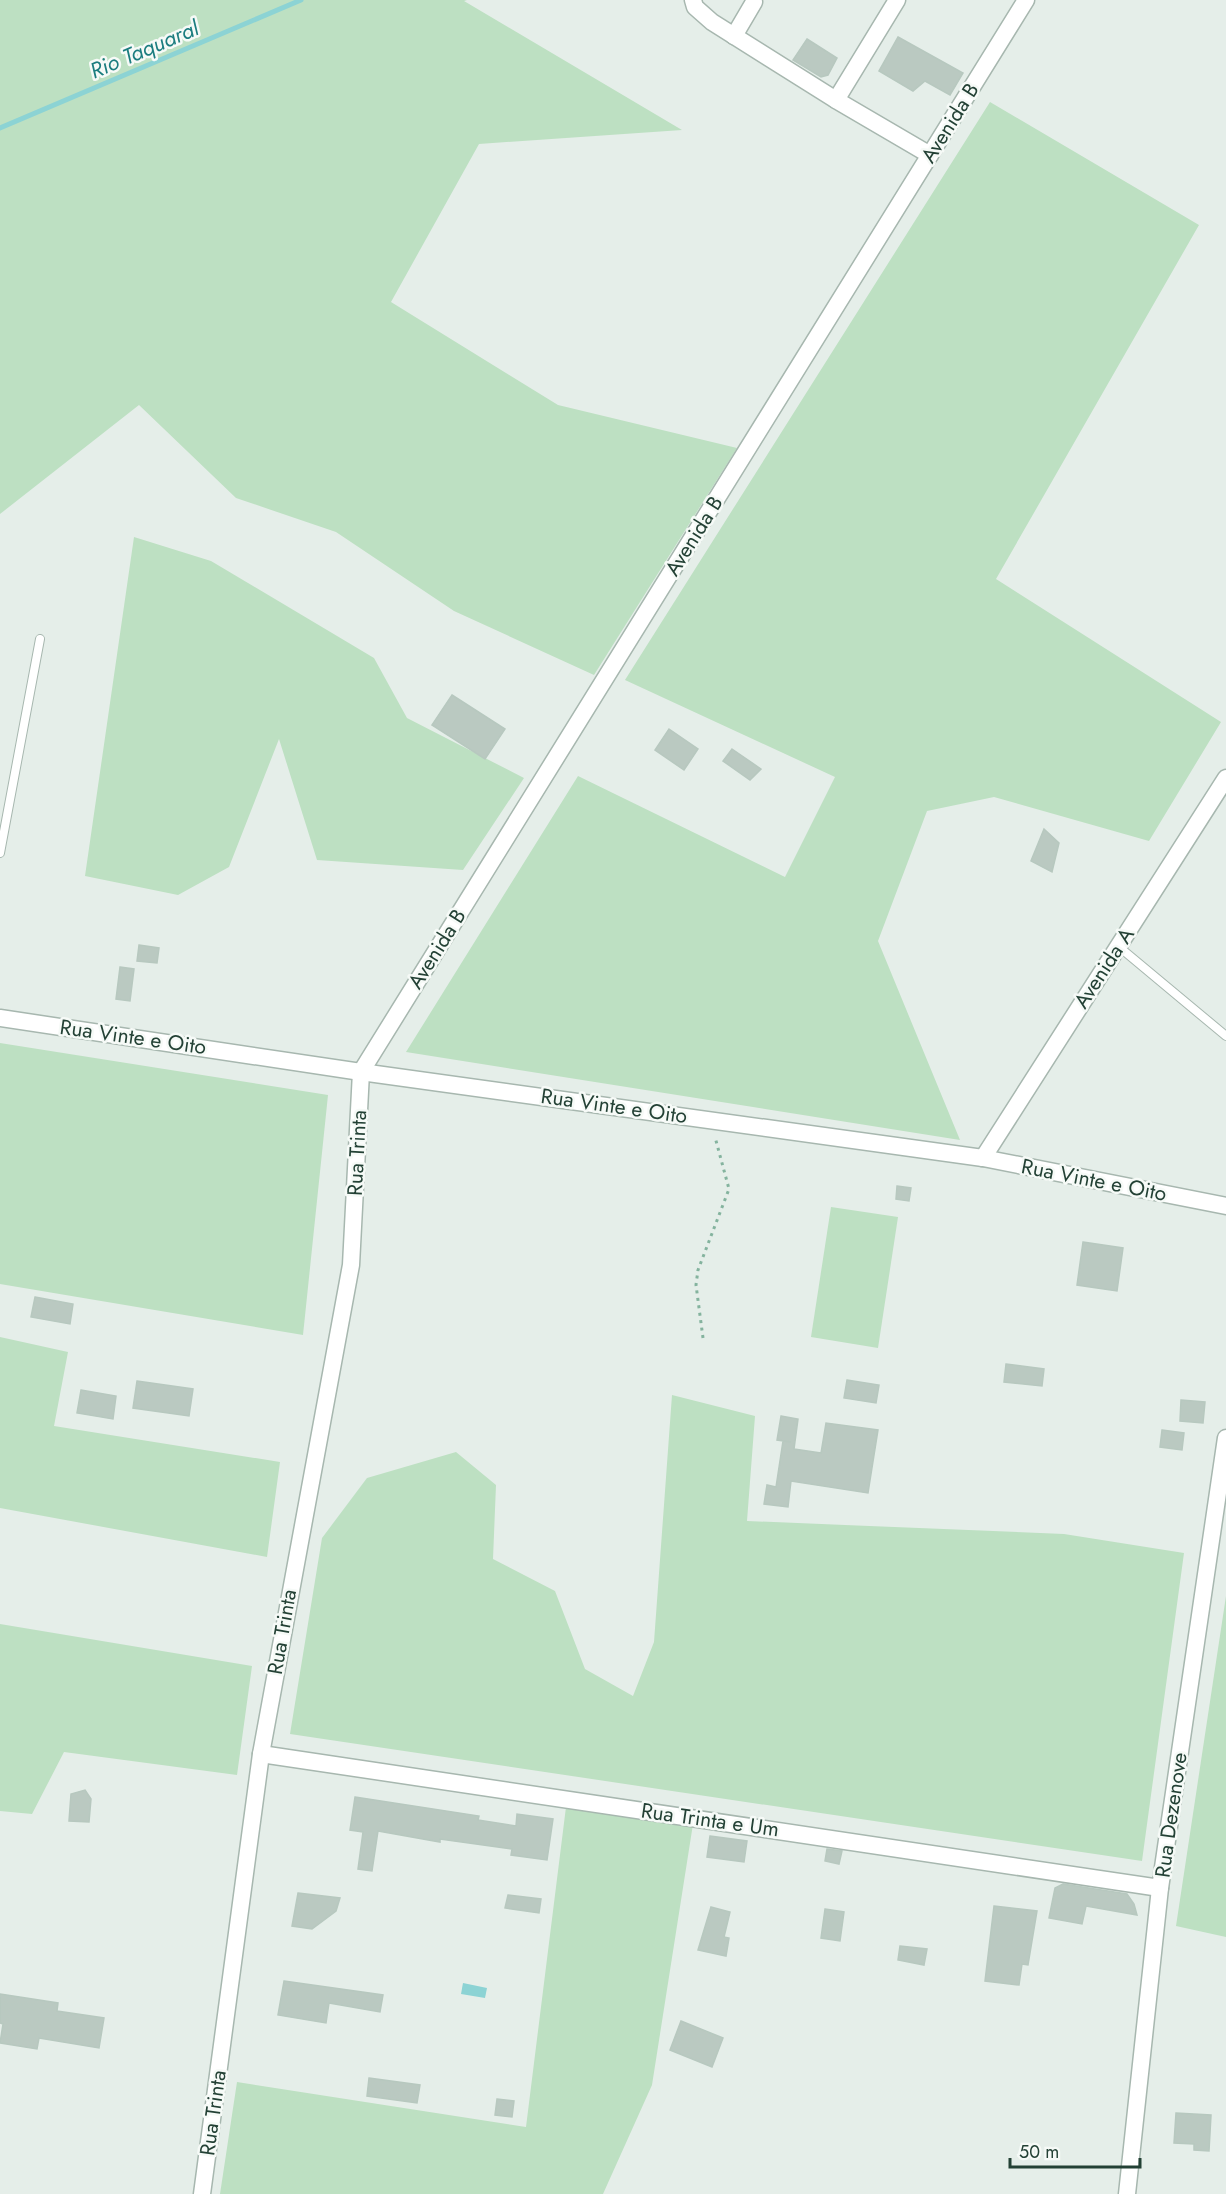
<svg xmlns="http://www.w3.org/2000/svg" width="1226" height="2194" font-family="Jost,sans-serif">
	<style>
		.green { fill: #bde0c2 }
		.water { fill: #8cd3d4 }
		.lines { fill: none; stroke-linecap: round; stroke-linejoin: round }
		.stream { stroke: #8cd3d4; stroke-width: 5 }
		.building { fill: #bac9c1; stroke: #b7c8bf; stroke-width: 1.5 }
		.service-casing { stroke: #a7b7af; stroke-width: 10 }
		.minor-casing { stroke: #a7b7af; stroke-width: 19 }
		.path { stroke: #84b39e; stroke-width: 3; stroke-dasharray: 3 4.5; stroke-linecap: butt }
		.service { stroke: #fff; stroke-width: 8 }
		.minor { stroke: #fff; stroke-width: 16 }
		.labels { text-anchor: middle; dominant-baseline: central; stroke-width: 5; stroke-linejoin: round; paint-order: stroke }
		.street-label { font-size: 21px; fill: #234135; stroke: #f6faf7 }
		.water-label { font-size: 22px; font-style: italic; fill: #1b7d7f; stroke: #f6faf7 }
	</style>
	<rect width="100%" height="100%" fill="#e5eee9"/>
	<g class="green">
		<polygon points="0,0 467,0 464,1 682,130 479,144 391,302 558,405 737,448 594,675 454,611 336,532 236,498 139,405 0,514"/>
		<polygon points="990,102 1199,225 996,579 1221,722 1149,841 994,797 927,811 878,941 960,1140 406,1052 578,776 785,877 835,777 625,680"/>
		<polygon points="134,537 211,561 374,658 407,718 524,778 463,870 317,860 279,739 229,867 178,895 85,876"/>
		<polygon points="0,1043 328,1095 303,1335 0,1284"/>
		<polygon points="831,1207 898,1217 878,1348 811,1337"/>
		<polygon points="0,1337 68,1352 54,1426 280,1462 267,1557 0,1508"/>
		<polygon points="672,1395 755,1416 747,1521 1064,1534 1184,1553 1142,1861 290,1734 322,1538 367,1478 456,1452 496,1485 493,1559 555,1591 585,1669 633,1696 654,1642"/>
		<polygon points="1226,1596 1226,1937 1176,1926"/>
		<polygon points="0,1624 252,1666 237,1775 64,1752 32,1814 0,1811"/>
		<polygon points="566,1807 693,1824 652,2085 603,2194 220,2194 237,2082 526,2127"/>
	</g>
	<polygon class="water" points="463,1983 487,1988 485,1998 461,1994"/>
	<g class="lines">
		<polyline class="stream" points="0,128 301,0"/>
	</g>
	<g class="building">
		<polygon points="898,37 963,73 950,95 925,81 913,91 879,71"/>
		<polygon points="807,39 837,58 828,75 821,77 793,60"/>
		<polygon points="452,695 505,729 485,759 432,725"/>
		<polygon points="669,729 698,749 684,770 655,750"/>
		<polygon points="732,749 761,769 750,780 723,761"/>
		<polygon points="1044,829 1059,843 1052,872 1031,861"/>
		<polygon points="139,945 159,948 157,963 137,961"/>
		<polygon points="120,967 134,969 130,1001 116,999"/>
		<polygon points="897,1186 911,1188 909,1201 896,1199"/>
		<polygon points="1083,1242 1123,1248 1117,1291 1077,1285"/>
		<polygon points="35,1297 73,1304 70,1324 31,1317"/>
		<polygon points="1006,1364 1044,1369 1042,1386 1004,1382"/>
		<polygon points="847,1380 879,1385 876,1403 844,1398"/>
		<polygon points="137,1381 193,1389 189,1416 133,1408"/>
		<polygon points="81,1390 116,1396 113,1419 77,1413"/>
		<polygon points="1181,1400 1205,1402 1203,1423 1180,1421"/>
		<polygon points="781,1416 798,1419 794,1449 821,1453 826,1423 878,1430 868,1493 791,1481 788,1507 764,1504 767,1485 776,1487 783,1441 791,1442 777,1440"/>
		<polygon points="1162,1430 1184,1433 1182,1450 1160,1447"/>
		<polygon points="85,1790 91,1799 89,1822 69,1821 71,1794"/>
		<polygon points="355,1797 479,1816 478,1820 516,1826 517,1814 553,1819 547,1860 511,1855 512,1849 440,1839 440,1842 378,1831 372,1871 358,1869 363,1832 350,1830"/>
		<polygon points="710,1836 747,1841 744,1862 707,1857"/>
		<polygon points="827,1849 842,1851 839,1864 825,1861"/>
		<polygon points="1063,1884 1127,1894 1134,1904 1137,1915 1086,1906 1082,1924 1049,1918 1055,1888"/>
		<polygon points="298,1893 340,1898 336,1911 312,1929 292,1926"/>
		<polygon points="508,1895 541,1899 539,1913 505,1908"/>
		<polygon points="994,1906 1037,1911 1028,1965 1022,1964 1019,1985 985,1981"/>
		<polygon points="711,1907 730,1912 724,1937 729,1938 726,1956 698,1950"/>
		<polygon points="825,1909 844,1912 840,1941 821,1938"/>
		<polygon points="900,1946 927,1949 924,1965 898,1960"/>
		<polygon points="284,1981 383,1995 380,2012 329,2003 326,2023 278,2015"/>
		<polygon points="0,1994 58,2003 57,2011 104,2018 99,2048 39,2038 37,2049 0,2043 3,2024 0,2023"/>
		<polygon points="681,2021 723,2038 712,2067 670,2050"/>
		<polygon points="369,2078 420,2085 417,2103 367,2096"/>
		<polygon points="497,2099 514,2101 512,2117 495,2115"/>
		<polygon points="1176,2113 1211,2115 1209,2151 1194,2150 1194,2144 1174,2143"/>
	</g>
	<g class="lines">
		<defs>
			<g id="service">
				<polyline points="0,853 40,639"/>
				<polyline points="1118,946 1226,1036"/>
			</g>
			<g id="minor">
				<polyline points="693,0 695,7 712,22 836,100 930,155"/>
				<polyline points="734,36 754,2"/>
				<polyline points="836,100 897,0"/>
				<polyline points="0,1018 361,1072 983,1158 1226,1206"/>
				<polyline points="983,1158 1226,778"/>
				<polyline points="261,1754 1160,1888"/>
				<polyline points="202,2194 261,1754 351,1265 361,1072 1026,0"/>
				<polyline points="1127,2194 1160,1888 1226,1438"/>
			</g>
		</defs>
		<use href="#service" class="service-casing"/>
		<use href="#minor" class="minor-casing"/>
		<polyline class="path" points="703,1338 696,1285 698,1270 729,1189 715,1137"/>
		<use href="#service" class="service"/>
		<use href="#minor" class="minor"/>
	</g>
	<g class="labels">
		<g class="street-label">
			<text transform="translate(950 123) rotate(-58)">Avenida B</text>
			<text transform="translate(694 536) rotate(-58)">Avenida B</text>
			<text transform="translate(437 949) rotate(-58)">Avenida B</text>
			<text transform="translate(1104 968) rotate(-57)">Avenida A</text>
			<text transform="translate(133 1037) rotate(8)">Rua Vinte e Oito</text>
			<text transform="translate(614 1106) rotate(8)">Rua Vinte e Oito</text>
			<text transform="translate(357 1153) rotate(-87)">Rua Trinta</text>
			<text transform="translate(1094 1180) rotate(11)">Rua Vinte e Oito</text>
			<text transform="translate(282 1632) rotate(-80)">Rua Trinta</text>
			<text transform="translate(1171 1815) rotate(-82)">Rua Dezenove</text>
			<text transform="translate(710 1820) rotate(8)">Rua Trinta e Um</text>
			<text transform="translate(213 2113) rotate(-82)">Rua Trinta</text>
		</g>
		<g class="water-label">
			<text transform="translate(144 49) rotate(-23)">Rio Taquaral</text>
		</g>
	</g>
	<path d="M1010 2158v9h130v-9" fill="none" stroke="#234135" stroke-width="3"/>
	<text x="1019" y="2158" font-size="18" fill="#234135" stroke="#f6faf7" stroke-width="4.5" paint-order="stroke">50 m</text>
</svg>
